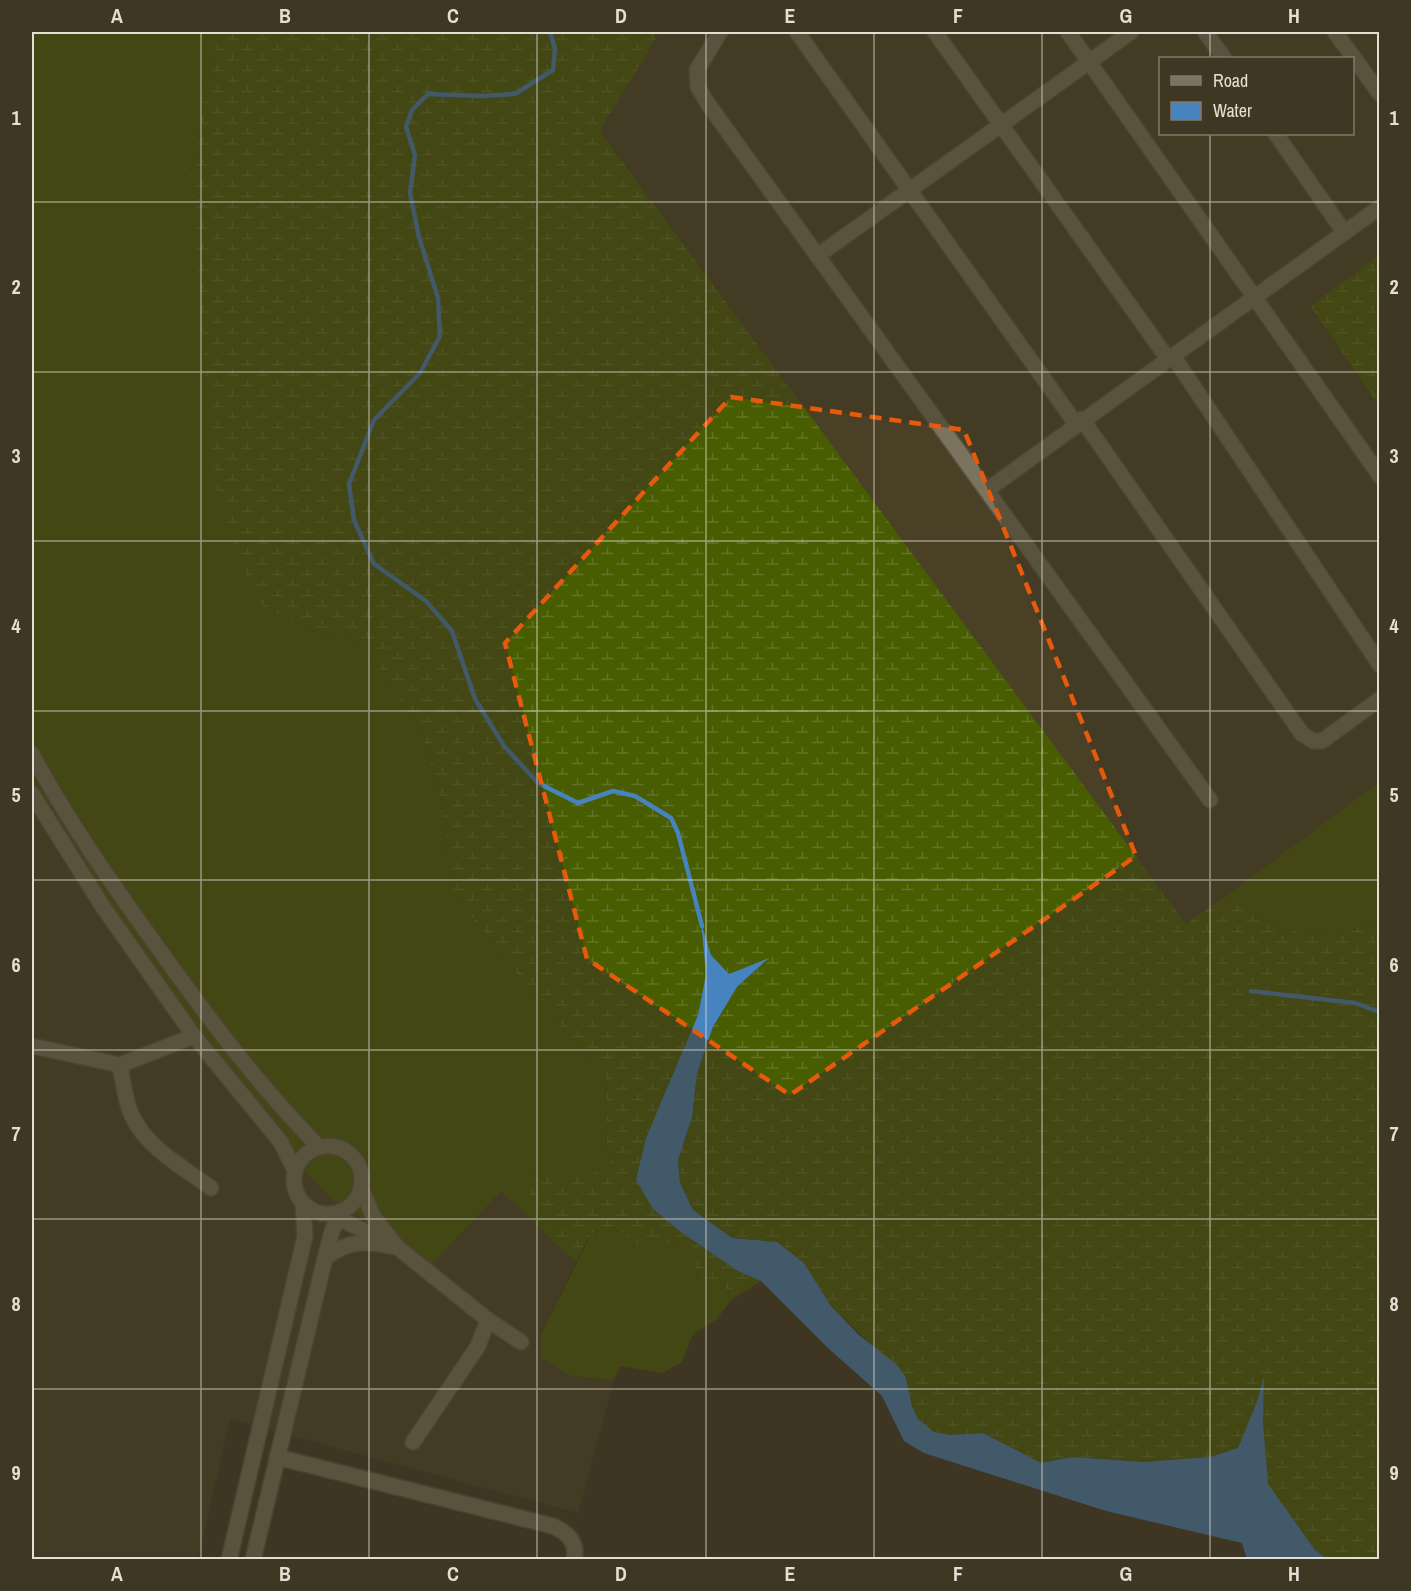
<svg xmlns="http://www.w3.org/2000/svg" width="1411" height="1591" font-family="'Archivo Narrow',sans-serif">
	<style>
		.built { fill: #4a4025; fill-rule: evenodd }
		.grass { fill: #485c02 }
		.wetland { fill: url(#wetland-marsh) }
		.water { fill: #4783be }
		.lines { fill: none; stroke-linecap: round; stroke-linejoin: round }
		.stream { stroke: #4783be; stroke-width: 4.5 }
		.minor-casing { stroke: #5a5443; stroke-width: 18 }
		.minor { stroke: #7b735d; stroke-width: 15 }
		.marked { fill: none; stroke: #e8590c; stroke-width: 4.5; stroke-dasharray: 12 8; stroke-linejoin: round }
		.grid { fill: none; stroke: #e4dfd3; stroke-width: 1.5; stroke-opacity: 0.55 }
		.neatline { fill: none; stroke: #e4dfd3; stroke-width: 2 }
		.grid-label { font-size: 20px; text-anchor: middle; font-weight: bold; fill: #e4dfd3 }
	</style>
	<defs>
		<pattern id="wetland-marsh" width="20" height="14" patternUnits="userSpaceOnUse" patternTransform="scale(1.5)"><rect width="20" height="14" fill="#485c02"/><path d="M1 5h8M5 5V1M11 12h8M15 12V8" fill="none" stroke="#627326"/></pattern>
	</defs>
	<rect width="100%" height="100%" fill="#3e3723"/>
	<g class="built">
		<path d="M660 32H1379V255L1310 306 1379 406V782L1186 925 600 130ZM1160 58H1352V134H1160Z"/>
		<polygon points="32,798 501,1191 576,1262 541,1335 571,1376 614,1380 578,1513 230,1419 198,1559 32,1559"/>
	</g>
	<g class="grass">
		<polygon points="32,32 218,32 190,177 305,631 340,634 367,650 420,730 442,805 453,894 528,988 605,1076 607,1144 610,1165 587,1176 546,1176 525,1174 522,1184 554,1223 555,1243 501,1191 431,1265 333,1199 289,1156 32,798"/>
		<polygon points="1379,782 1379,924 1315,935 1278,928 1241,906 1220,900"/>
		<path d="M603 1229 622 1232 663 1245 676 1241C695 1253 697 1257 697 1279L721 1283 727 1290 731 1300 717 1319 693 1334 682 1362 663 1373 620 1366 614 1380 571 1376 541 1358V1335L591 1234Z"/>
	</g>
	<g class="wetland">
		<path d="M218 32H660L600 131 1186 924 1220 900 1241 906 1278 928 1315 935 1379 924V1559H1327L1315 1550 1268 1484 1263 1421V1380L1256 1404 1238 1448 1210 1457 1143 1462 1072 1457 1041 1463 983 1433 951 1435 934 1432 918 1419 912 1406 906 1378 831 1306 804 1263 777 1242 732 1238 693 1210 680 1183 678 1160 692 1117 697 1073 713 1027 737 987 767 960 729 974 711 955 702 926 706 974 698 1015 676 1069 653 1209C686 1237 722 1263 761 1281L731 1300 727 1290 721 1283 704 1288C687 1267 708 1261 676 1241L663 1245H633L622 1232C588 1226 590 1235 576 1262L555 1243 554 1223 522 1185 525 1174 546 1176H587L610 1165 607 1144 605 1076 528 988 453 894 442 805 420 730 367 650 340 634 306 631 254 600 215 484 190 177Z"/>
		<polygon points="1379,255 1379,406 1310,306"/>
	</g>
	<polygon class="water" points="701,922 711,955 729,974 769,958 737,987 713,1027 697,1073 692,1117 678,1160 680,1183 693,1210 732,1238 777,1242 804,1263 831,1306 859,1335 897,1365 906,1378 912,1406 918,1419 934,1432 951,1435 983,1433 1041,1463 1072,1457 1143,1462 1210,1457 1238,1448 1256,1404 1264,1377 1263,1421 1268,1484 1315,1550 1327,1559 1247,1559 1242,1543 1106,1511 924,1453 904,1441 882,1396 828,1348 761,1281 736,1270 681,1232 653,1209 636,1180 646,1138 698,1015 706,974"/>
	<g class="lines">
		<g class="stream">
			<polyline points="550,32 555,49 553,70 515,94 483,96 428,94 412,110 406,127 415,155 410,193 419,237 438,298 440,336 420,373 374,420 349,484 354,520 374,564 426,601 452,631 475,699 504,746 538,783 578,803 613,791 635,796 671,818 678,833 702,926"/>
			<polyline points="1251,991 1355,1003 1380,1012"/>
		</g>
		<defs>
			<g id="minor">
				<polyline points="720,32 697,70 698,87 708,104 1210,800"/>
				<polyline points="797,32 1076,424"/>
				<polyline points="935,32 1168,359"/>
				<polyline points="1068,32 1380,476"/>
				<polyline points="1205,32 1224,58"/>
				<polyline points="1335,32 1380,94"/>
				<polyline points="1276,134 1344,232"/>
				<polyline points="817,256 1131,32"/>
				<polyline points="1173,356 1380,665"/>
				<polyline points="1082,419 1302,734 1313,741 1322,741 1380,699"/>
				<polyline points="987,490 1380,207"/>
				<path d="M32 754C65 816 109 880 151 938 203 1011 256 1083 319 1147"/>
				<polyline points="32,794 103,907 194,1036 280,1141 295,1170"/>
				<polyline points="32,1046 120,1065 194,1036"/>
				<path d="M120 1065C123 1081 125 1101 132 1116 147 1148 183 1167 211 1188"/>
				<circle cx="328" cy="1180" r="34"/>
				<polyline points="338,1218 397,1247 488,1320 521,1342"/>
				<path d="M325 1258C351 1238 367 1242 397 1247L373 1216 361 1188"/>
				<polyline points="413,1442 470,1358 478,1346 488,1320"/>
				<path d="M277 1457 553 1526C568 1533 578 1542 574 1560"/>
				<polyline points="229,1560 305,1236 303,1203"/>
				<polyline points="253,1560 325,1258 332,1231 341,1211"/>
			</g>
		</defs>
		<use href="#minor" class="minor-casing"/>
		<use href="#minor" class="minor"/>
	</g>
	<path d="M0 0H1411V1591H0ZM731 397 964 430 1136 856 790 1095 587 959 505 643Z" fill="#3e3723" fill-opacity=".55" fill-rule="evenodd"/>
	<path class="marked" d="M731 397 964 430 1136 856 790 1095 587 959 505 643Z"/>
	<path class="grid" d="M201 32V1560M369 32V1560M537 32V1560M706 32V1560M874 32V1560M1042 32V1560M1210 32V58M1210 134V1560M32 202H1380M32 372H1380M32 541H1380M32 711H1380M32 880H1380M32 1050H1380M32 1219H1380M32 1389H1380"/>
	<rect width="1411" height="1591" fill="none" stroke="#3e3723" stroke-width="66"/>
	<rect x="1159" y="57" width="195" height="78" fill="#3e3723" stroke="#807a69" stroke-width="1.5"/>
	<rect x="1171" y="76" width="30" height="9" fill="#7b735d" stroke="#807a69" stroke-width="1.5"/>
	<text x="1213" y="87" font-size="18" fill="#e4dfd3">Road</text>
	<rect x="1171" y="102" width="30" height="18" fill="#4783be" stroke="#807a69" stroke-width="1.5"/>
	<text x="1213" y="117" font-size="18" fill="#e4dfd3">Water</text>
	<rect x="33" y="33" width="1345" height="1525" class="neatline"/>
	<g class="grid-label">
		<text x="117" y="23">A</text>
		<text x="285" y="23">B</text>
		<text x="453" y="23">C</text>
		<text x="621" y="23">D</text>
		<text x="790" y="23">E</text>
		<text x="958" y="23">F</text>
		<text x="1126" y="23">G</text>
		<text x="1294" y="23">H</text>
		<text x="16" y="125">1</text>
		<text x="1394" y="125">1</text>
		<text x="16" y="294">2</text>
		<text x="1394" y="294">2</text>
		<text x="16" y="463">3</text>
		<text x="1394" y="463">3</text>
		<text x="16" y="633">4</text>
		<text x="1394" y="633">4</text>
		<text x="16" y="802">5</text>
		<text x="1394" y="802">5</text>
		<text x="16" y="972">6</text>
		<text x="1394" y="972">6</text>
		<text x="16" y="1141">7</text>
		<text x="1394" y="1141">7</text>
		<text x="16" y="1311">8</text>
		<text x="1394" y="1311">8</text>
		<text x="16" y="1480">9</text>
		<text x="1394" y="1480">9</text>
		<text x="117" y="1581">A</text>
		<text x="285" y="1581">B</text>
		<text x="453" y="1581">C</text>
		<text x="621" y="1581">D</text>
		<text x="790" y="1581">E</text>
		<text x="958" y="1581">F</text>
		<text x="1126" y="1581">G</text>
		<text x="1294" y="1581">H</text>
	</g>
</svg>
